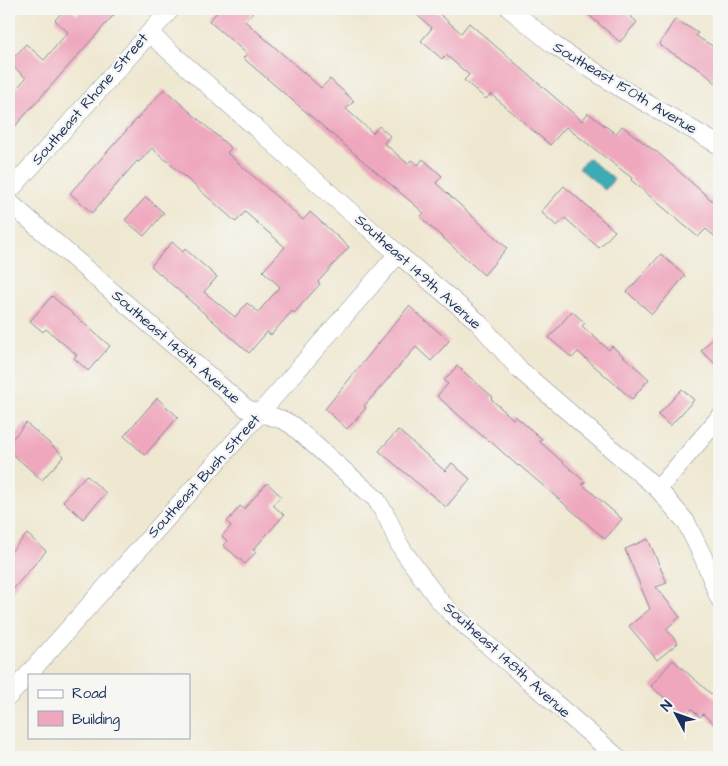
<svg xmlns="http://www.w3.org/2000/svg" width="728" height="766" font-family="'Architects Daughter',sans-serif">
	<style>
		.water { fill: #3bacb6; stroke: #2b6e8a }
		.building { fill: #efa7bd }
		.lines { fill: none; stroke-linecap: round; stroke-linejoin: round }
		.street-casing { stroke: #858c98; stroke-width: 19 }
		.street { stroke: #fff; stroke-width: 18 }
		.labels { text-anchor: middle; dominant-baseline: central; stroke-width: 5; stroke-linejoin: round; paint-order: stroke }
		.street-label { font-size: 15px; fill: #1b2f5e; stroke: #f6f6f2 }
	</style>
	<rect width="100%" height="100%" fill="#f6f6f2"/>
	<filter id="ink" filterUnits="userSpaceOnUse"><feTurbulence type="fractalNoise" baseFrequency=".02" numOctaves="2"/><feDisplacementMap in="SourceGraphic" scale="10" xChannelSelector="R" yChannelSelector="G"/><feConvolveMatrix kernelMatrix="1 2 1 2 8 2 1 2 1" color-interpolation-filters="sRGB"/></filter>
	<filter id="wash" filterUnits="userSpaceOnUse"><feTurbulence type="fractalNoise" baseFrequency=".0096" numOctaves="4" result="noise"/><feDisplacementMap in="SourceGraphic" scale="20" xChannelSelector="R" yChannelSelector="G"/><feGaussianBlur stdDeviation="1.12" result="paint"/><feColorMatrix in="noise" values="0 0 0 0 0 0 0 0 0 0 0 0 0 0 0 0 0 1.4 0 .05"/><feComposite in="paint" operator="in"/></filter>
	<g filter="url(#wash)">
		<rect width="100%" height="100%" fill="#efe8d1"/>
		<polygon class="water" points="588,158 614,179 605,190 579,168"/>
		<g id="blocks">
			<g class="building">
				<polygon points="65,9 70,9 77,15 82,9 119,9 9,133 9,97 26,78 9,63 26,44 44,60 68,32 55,20"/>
				<polygon points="220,9 256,9 245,21 321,88 330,79 354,101 346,109 373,133 379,126 390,136 384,143 408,164 411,160 418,165 423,159 442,176 436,183 507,248 484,275 420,217 424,213 243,58 247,54 209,21"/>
				<polygon points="410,9 434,9 461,33 469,23 582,121 588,113 616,134 622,126 656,152 656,151 719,207 719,240 706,229 698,237 631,180 632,178 566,127 550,145 491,94 486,99 464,80 469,75 446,55 442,59 421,41 432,28"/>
				<polygon points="582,9 622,9 637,22 620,42"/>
				<polygon points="675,19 698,33 696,36 719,50 719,86 702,71 659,45"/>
				<polygon points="164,89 231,148 227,153 303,220 310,212 349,247 318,282 320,284 294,313 292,311 271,335 267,332 249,353 151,266 172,242 183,252 185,249 217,277 204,292 235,317 247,303 258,312 280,287 263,271 285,247 245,212 236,222 152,148 139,162 137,161 92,213 70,193"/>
				<polygon points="564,186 615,231 599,248 565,218 557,226 541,212"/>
				<polygon points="146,197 164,213 144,236 125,220"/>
				<polygon points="661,254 685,276 652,314 627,292"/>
				<polygon points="52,296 110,346 88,371 74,358 77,355 46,329 43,332 30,321"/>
				<polygon points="409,306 449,341 431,361 416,347 364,406 366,408 347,429 325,409"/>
				<polygon points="572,311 585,323 582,326 609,350 612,346 649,379 632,399 578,352 572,358 549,338"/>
				<polygon points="719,331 719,367 701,351"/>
				<polygon points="457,366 493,397 491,399 513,419 515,416 542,439 539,441 585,482 582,484 622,519 605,539 519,465 518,466 489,440 488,441 437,396 448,384 444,381"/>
				<polygon points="682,389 694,400 670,426 658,415"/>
				<polygon points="157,398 178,417 145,455 124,436"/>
				<polygon points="26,423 64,456 42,480 9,451 9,443"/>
				<polygon points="398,430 445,471 452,463 470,479 446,507 379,451"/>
				<polygon points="86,475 106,493 83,519 63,501"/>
				<polygon points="267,483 281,496 273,505 284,515 253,550 256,552 245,564 223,545 227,541 222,536 231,526 227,522 240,506 244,509"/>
				<polygon points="27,534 46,551 9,594 9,554"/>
				<polygon points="648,539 667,583 656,587 680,617 666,629 678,643 657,660 629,626 650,609 625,549"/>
				<polygon points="673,660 719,701 719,728 703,714 700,717 692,709 685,716 651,686"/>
			</g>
		</g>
	</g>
	<g filter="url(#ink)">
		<use href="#blocks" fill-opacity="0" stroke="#858c98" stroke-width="1"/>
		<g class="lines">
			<defs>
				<g id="street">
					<polyline points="510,9 555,46 622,89 719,145"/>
					<polyline points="149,33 398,254 477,321 520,370 658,489 686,522 704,559 719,598"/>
					<polyline points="9,187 13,187 171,9"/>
					<polyline points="9,202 247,409 283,420 292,425 376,499 387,517 399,544 406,555 438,599 452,614 617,757"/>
					<polyline points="658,489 719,418"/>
					<polyline points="9,696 260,413 398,254"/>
				</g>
			</defs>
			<use href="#street" class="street-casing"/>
			<use href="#street" class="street"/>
		</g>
	</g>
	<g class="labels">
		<g class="street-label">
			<text transform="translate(625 88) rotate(31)">Southeast 150th Avenue</text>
			<text transform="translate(90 99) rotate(-49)">Southeast Rhone Street</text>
			<text transform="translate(418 272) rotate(42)">Southeast 149th Avenue</text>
			<text transform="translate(176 347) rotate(41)">Southeast 148th Avenue</text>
			<text transform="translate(204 476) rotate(-48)">Southeast Bush Street</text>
			<text transform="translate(507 660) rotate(42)">Southeast 148th Avenue</text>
		</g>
	</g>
	<rect width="728" height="766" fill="none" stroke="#f6f6f2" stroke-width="30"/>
	<rect x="28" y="674" width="162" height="65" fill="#f6f6f2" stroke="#9ea6b7"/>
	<rect x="38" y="690" width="25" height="8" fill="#ffffff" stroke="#9ea6b7"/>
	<text x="72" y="698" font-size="15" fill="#1b2f5e">Road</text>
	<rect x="38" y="711" width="25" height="15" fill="#efa7bd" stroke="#9ea6b7"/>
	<text x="72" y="724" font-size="15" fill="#1b2f5e">Building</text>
	<g transform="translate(676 714) rotate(311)" stroke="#f6f6f2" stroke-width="4" paint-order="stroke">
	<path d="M0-4L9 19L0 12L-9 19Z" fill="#1b2f5e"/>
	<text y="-8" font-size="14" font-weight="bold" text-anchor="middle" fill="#1b2f5e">N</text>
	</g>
</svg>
